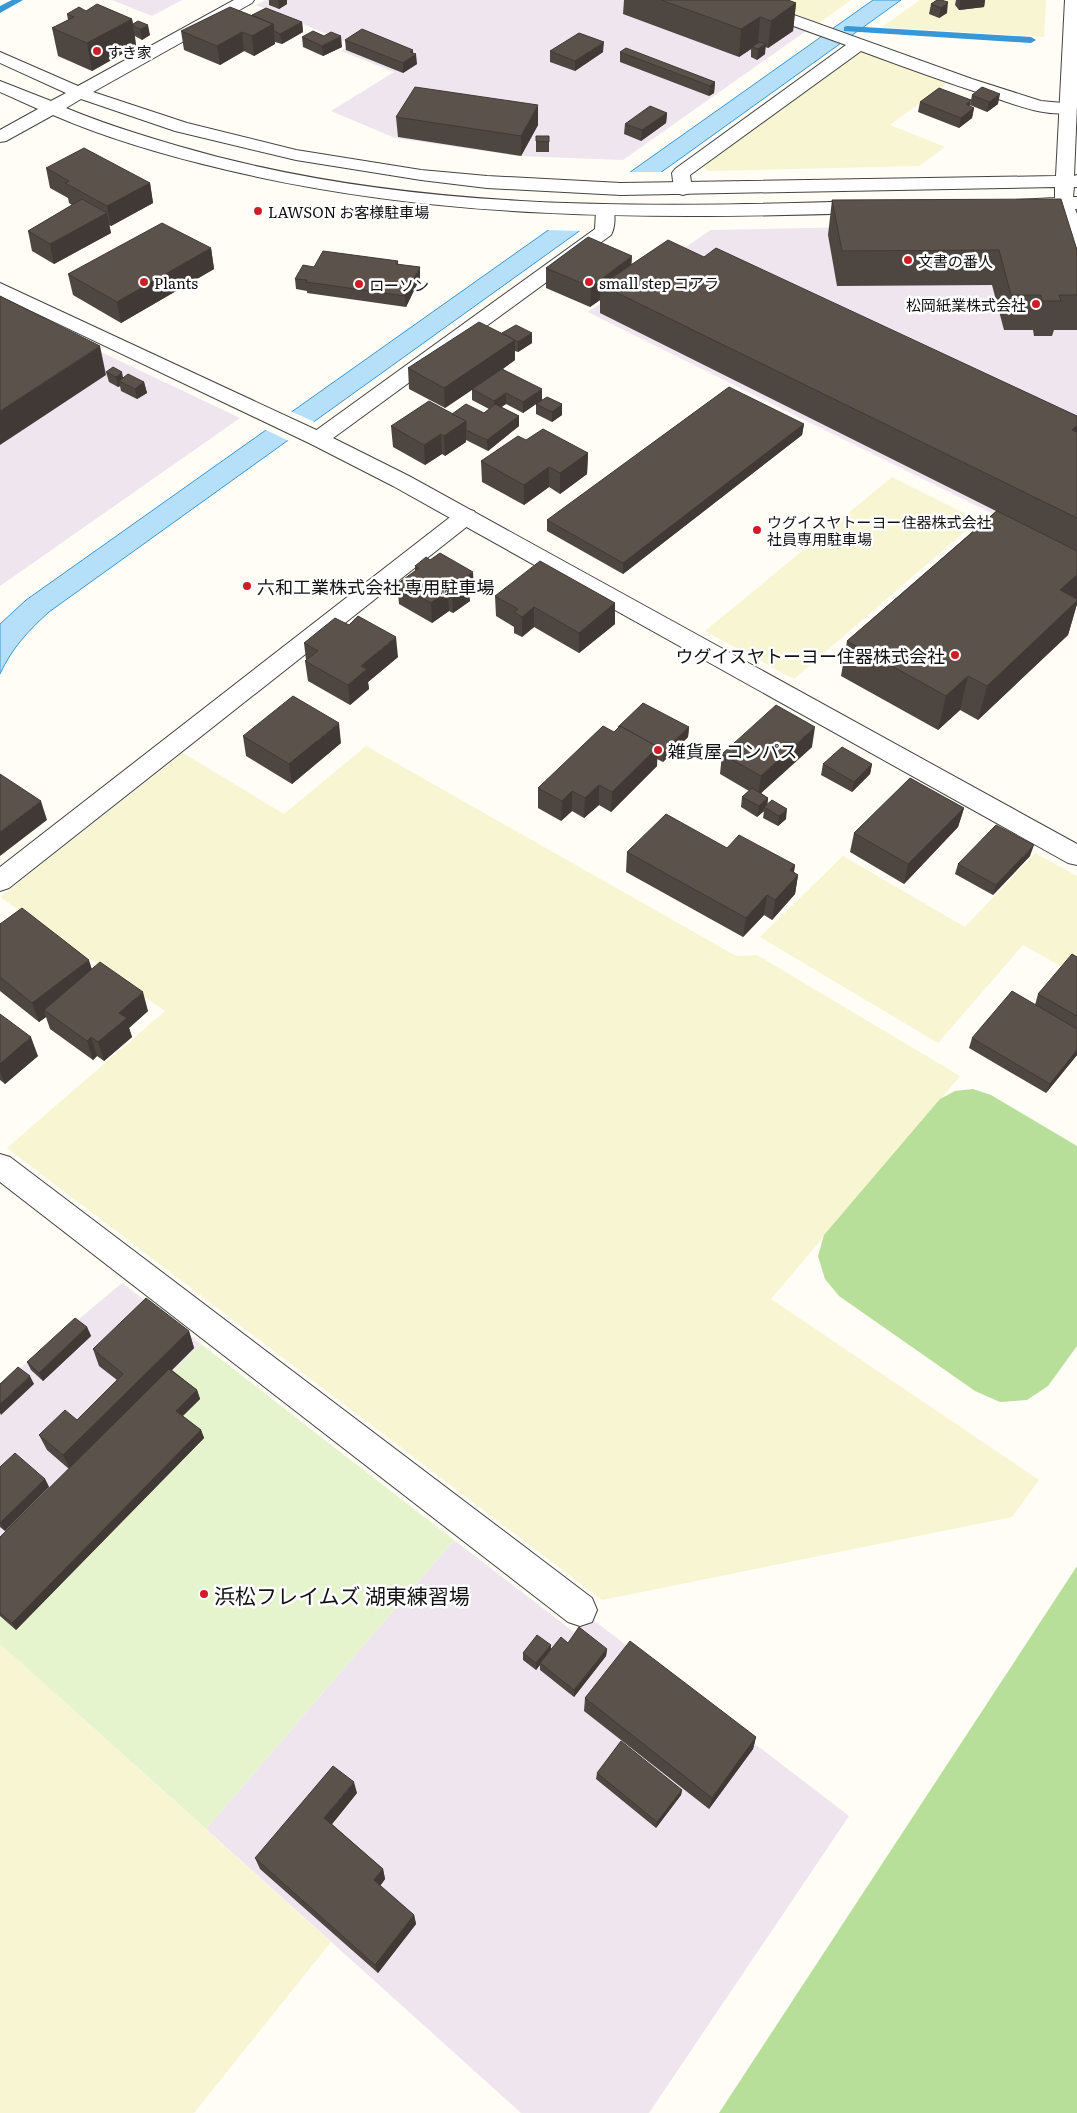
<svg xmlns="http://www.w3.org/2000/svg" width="1077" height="2113" font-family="Literata,'Noto Sans JP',serif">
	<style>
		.industrial { fill: #eee5ef }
		.farmland { fill: #f8f5d2 }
		.forest { fill: #b8df99 }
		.pitch { fill: #e6f4cd }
		.water { fill: #b6e0fa; stroke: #3797d7 }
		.pier { fill: #fffdf5 }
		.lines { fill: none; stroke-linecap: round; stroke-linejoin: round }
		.stream { fill: #3797d7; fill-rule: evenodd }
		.minor-casing { stroke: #444; stroke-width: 2 }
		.tertiary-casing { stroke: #444; stroke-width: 2 }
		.minor { fill: #fff; fill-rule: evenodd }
		.tertiary { fill: #fff; fill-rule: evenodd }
		.wall { fill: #4e4741 }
		.shaded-wall { fill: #403935 }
		.building { fill: #5b524c; stroke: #403935 }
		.poi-dot { fill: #cc1e26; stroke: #fff; stroke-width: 2 }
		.labels { text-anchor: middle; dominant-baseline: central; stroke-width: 5; stroke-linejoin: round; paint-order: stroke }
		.far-poi-label { font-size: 15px; fill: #111; stroke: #fff; text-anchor: start }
		.poi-label { font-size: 18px; fill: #111; stroke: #fff; text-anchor: start }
		.near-poi-label { font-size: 21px; fill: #111; stroke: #fff; text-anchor: start }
	</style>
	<rect width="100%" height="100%" fill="#fffdf5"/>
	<g class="industrial">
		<polygon points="112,0 182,0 152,16"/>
		<polygon points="266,0 719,0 806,31 623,160 518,156 395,138 331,111 394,72 341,51 351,44 256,5"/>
		<polygon points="1046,223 1077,290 1077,556 588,312 711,230"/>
		<polygon points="0,304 240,418 0,586"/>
		<polygon points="122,1283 201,1344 0,1545 0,1385"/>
		<polygon points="454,1540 574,1632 588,1616 849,1816 649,2113 521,2113 206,1829"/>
	</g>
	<g class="farmland">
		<polygon points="754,0 851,0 819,23"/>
		<polygon points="920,0 1046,0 1044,37 882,27"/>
		<polygon points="859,50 947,83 890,125 945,147 919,166 708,171 702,165"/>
		<polygon points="892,477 978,520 794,679 705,631"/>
		<polygon points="366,746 736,956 757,955 960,1076 771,1299 1039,1480 1012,1517 602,1600 7,1148 165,1011 0,897 183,753 284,814"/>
		<polygon points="1035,853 1077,876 1077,975 1023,945 938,1043 760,937 843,856 965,927"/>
		<polygon points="0,1644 331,1942 194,2113 0,2113"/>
	</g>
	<g class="forest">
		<polygon points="973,1089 991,1095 1077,1146 1077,1346 1048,1386 1027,1400 1000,1402 975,1391 839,1296 825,1279 818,1256 824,1235 940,1099 955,1091"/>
		<polygon points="1077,1566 1077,2113 719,2113"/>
	</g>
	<polygon class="pitch" points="201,1344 454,1540 206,1829 0,1644 0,1545"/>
	<path class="water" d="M873 0H901L49 612C28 631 12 648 0 674V624L26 600Z"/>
	<g class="pier">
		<polygon points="626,172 666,172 584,231 545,230"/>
		<polygon points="290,411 317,423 291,442 264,429"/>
	</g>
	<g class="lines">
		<g class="stream">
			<polygon points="12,0 23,0 0,13 0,6"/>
			<polygon points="847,26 1031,37 1036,40 1031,43 844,31 844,27"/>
		</g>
		<defs>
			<g id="minor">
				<path d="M728 0H752L972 79 1041 101 1074 104 1077 108 1074 112C1047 118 1017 105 992 97 948 83 904 67 861 51L690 175 692 189 690 193 683 195 676 193 674 189 672 173 675 169 846 45 730 3Z"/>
				<polygon points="1064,197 1071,199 1077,214 1077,249 1070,247 1068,243 1055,203 1057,199"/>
				<path d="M605 205 612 207C616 214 615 228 611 235L325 444 318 446 311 444 307 439 311 434 595 229 596 211 598 207Z"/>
				<polygon points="466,509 474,511 477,516 474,521 9,888 0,891 0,867 458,511"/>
				<polygon points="0,1154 10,1157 592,1598 597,1610 592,1622 580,1626 568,1622 0,1182"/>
			</g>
			<g id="tertiary">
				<path d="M234 0H254L252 3 93 92 187 123 296 150 421 170 487 176 621 183 1056 176 1065 0H1077V105L1074 176 1077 175V187H1074L1073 197H1077V209L1024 210 1017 208 1015 204 1017 200 1055 198V187L621 195 487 188 421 180 296 160 175 131 81 99 66 108C102 123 140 135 178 146 403 212 637 208 869 201L876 203 878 207 876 211 869 213C650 219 442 221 227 170 168 156 108 139 53 115L6 141 0 142V130L38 109 0 92V81L51 101 66 93 0 63V52L78 86Z"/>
				<polygon points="0,283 325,434 409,476 1077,844 1077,865 1068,863 393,486 311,444 0,296"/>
			</g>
		</defs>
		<use href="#minor" class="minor-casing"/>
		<use href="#tertiary" class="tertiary-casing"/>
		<use href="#minor" class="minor"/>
		<use href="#tertiary" class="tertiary"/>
	</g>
	<g class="wall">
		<polygon points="269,0 287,0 287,4 279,9 269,5"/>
		<polygon points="624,0 788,0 796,3 793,31 768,48 765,47 765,54 757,60 751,57 751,49 739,57 623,14"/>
		<polygon points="937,0 947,13 939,18 929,14 931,4"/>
		<polygon points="956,0 985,0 984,7 959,10 955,5"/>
		<polygon points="67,14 132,19 133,24 150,35 142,40 135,36 136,46 92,71 58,56 52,28 68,20"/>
		<polygon points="252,15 302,22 303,32 282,44 275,42 275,44 254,56 244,51 220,65 184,50 181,31"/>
		<polygon points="302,37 342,47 323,56 303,47"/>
		<polygon points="345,40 413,53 417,64 403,73 346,50"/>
		<polygon points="550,51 603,52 575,71 550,62"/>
		<polygon points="620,52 715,82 714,93 709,96 620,62"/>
		<polygon points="972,95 998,104 987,112 970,105"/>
		<polygon points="920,102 970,106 974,108 972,118 959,128 918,112"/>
		<polygon points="667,113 666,123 641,141 624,134 625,124"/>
		<polygon points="396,117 538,125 521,156 398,137"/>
		<rect x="536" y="136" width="13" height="16"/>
		<polygon points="46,168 150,183 153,203 111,226 109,225 111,233 54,264 32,251 28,231 72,205 69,203 68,198 50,188"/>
		<polygon points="832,200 1077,250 1077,330 1054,330 1052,336 1034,336 1033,330 1004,330 992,285 837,286 828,235"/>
		<polygon points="211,248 214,269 121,323 73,295 68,274"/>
		<polygon points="704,257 1077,416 1077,604 1068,635 978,720 960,710 938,730 841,676 847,641 996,511 600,313 600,300 590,307 546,288 546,268 632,264"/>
		<polygon points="398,261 398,264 420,278 406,307 307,293 307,291 296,289 295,279 314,267"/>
		<polygon points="502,333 532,333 532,343 518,352 515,351 515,360 503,369 562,415 552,422 536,414 536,404 523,413 506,404 501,407 519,416 519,426 488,451 466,440 466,442 445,456 442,454 425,465 393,447 391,426 452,414 484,413 489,409 472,400 472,390 445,408 409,389 408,368"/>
		<polygon points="106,372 123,378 144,382 147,393 137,399 121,391 120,386 118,387 109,382"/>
		<polygon points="804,424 802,435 623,574 547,531 547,520"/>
		<polygon points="526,440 588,453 587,474 560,494 549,487 524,505 482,482 481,461"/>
		<polygon points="415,566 474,592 469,595 470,601 453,613 449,611 432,623 399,604 397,584 415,571"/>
		<polygon points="495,596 615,603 615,624 579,653 534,627 522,637 514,633 514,627 496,616"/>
		<polygon points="304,643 398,657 368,682 369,689 350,705 308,681 305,661 306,660"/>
		<polygon points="618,727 689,727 688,737 663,762 657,759 657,766 611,812 599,805 584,818 572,811 561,821 538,808 538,788 614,732 618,729"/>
		<polygon points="243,736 341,743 292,784 246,756"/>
		<polygon points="812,747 761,793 768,798 767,805 786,819 778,826 763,818 764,811 757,817 741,807 742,797 749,791 720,774 722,754"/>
		<polygon points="823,764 872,764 870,774 852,792 821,775"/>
		<polygon points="964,808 958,827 904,884 850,852 854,833"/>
		<polygon points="727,848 795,865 794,872 798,875 795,894 772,920 764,915 743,937 626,872 627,852"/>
		<polygon points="1030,856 993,895 955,874 958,864"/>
		<polygon points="0,924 92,969 148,1011 129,1028 132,1037 104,1061 97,1056 93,1060 50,1029 46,1017 39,1022 0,991"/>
		<polygon points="1077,957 1077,1055 1046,1093 969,1048 972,1038 1035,1005 1038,994"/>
		<polygon points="0,1014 38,1056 5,1084 0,1080"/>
		<polygon points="87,1327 91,1336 43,1381 31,1370 27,1362"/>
		<polygon points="189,1331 194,1348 172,1370 197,1390 200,1399 183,1416 201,1430 204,1438 16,1630 0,1616 0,1537 69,1469 47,1450 39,1435 77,1420 117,1380 99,1366 93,1349"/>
		<polygon points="0,1467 45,1479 49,1487 5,1531 0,1527"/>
		<polygon points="568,1643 607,1649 606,1656 574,1697 540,1670 540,1665 536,1670 523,1660 523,1653 551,1645 551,1650"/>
		<polygon points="585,1698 756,1737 753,1749 709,1809 584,1711"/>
		<polygon points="597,1773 682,1790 681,1795 656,1828 596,1779"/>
		<polygon points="357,1793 332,1824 383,1869 385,1879 380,1886 414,1915 416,1924 378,1973 260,1869 255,1858"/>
	</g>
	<g class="shaded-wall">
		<polygon points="278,0 287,0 287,4 279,9"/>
		<polygon points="960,0 985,0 984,7 959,10"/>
		<polygon points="948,2 947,13 939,18 941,8"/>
		<polygon points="796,3 793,31 768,48 771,21"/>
		<polygon points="760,17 758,44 752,47 751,49 739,57 741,29"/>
		<polygon points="132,19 136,46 92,71 87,43"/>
		<polygon points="302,22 303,32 282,44 280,34"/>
		<polygon points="273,24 275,44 254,56 252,36"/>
		<polygon points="148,25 150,35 142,40 140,29"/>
		<polygon points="242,32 244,51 220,65 217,46"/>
		<polygon points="341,36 342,47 323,56 322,46"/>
		<polygon points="604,42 603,52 575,71 575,61"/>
		<polygon points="766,44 765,54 757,60 758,49"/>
		<polygon points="413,50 413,56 416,54 417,64 403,73 403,63 410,52"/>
		<polygon points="715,82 714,93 709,96 710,86"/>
		<polygon points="1000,94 998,104 987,112 989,102"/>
		<polygon points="971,100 969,111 966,104"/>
		<polygon points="538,105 538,125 521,156 521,136"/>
		<polygon points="974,108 972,118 959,128 961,118"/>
		<polygon points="667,113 666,123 641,141 642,130"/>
		<polygon points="150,183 153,203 111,226 107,206"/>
		<polygon points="107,213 111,233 54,264 50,244"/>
		<polygon points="211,248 214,269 121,323 117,302"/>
		<polygon points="632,256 631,277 601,285 600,300 590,307 591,287"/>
		<polygon points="420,267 420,278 406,307 405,296"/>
		<polygon points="532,333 532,343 518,352 518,342"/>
		<polygon points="515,340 515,360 445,408 444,388"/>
		<polygon points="100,346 106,375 0,445 0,411"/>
		<polygon points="122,372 124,383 119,381 120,386 118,387 116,377"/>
		<polygon points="144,382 147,393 137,399 135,389"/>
		<polygon points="542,389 542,400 523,413 523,402"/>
		<polygon points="506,393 506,404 494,412 494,401"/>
		<polygon points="562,404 562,415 552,422 552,412"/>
		<polygon points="519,416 519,426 488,451 487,440"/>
		<polygon points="466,421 466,442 445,456 444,436"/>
		<polygon points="804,424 802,435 623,574 623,563"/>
		<polygon points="1077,425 1077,444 1072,430"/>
		<polygon points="441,434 442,454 425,465 424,445"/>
		<polygon points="588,453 587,474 560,494 560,473"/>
		<polygon points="549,467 549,487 524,505 524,485"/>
		<polygon points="473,572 474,592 469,595 470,601 453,613 452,593 464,578"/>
		<polygon points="1077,575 1077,600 1060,590"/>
		<polygon points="448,590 449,611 432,623 431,603"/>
		<polygon points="1077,601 1077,604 1068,635 978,720 987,686"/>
		<polygon points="615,603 615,624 579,653 579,633"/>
		<polygon points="534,607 534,627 522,637 522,617"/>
		<polygon points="396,637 398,657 368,682 369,689 350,705 348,685 361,666"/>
		<polygon points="968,676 960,710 938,730 946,696"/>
		<polygon points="339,723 341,743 292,784 289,764"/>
		<polygon points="689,727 688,737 663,762 664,751"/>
		<polygon points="815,727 812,747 758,796 761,776"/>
		<polygon points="658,747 657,766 611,812 612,792"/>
		<polygon points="872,764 870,774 852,792 854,782"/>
		<polygon points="599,785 599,805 584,818 585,798"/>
		<polygon points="572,791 572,811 561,821 562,801"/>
		<polygon points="768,798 767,808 764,807 764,811 757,817 759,806"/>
		<polygon points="41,801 47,820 0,856 0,832"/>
		<polygon points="964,808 958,827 904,884 908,864"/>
		<polygon points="787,809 786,819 778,826 779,816"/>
		<polygon points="1034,845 1030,856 993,895 996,885"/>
		<polygon points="795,865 792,881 798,875 795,894 772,920 775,900 790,870"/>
		<polygon points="767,895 764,915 743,937 746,918"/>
		<polygon points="89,960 95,979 44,1010 46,1017 39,1022 32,1003"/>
		<polygon points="143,992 148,1011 129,1028 132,1037 104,1061 98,1042 119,1013"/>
		<polygon points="31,1037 38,1056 5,1084 0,1072 0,1064"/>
		<polygon points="91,1037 97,1056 93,1060 87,1041"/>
		<polygon points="1077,1050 1077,1055 1046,1093 1050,1084"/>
		<polygon points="87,1327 91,1336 43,1381 39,1373"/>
		<polygon points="189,1331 194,1348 71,1470 63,1455"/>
		<polygon points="30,1376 34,1384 1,1415 0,1413 0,1404"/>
		<polygon points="197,1390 200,1399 179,1419 176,1411"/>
		<polygon points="201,1430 204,1438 16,1630 12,1623"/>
		<polygon points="45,1479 49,1487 5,1531 0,1523"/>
		<polygon points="551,1645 551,1652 540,1663 540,1665 536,1670 536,1663"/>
		<polygon points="607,1649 606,1656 574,1697 574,1690"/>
		<polygon points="756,1737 753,1749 709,1809 712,1798"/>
		<polygon points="354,1782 357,1793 328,1829 324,1818"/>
		<polygon points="682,1790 681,1795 656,1828 657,1822"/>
		<polygon points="383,1869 385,1879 377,1890 374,1880"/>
		<polygon points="414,1915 416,1924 378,1973 375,1965"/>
	</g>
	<g class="building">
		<polygon points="661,0 788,0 796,3 771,21 760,17 741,29"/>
		<polygon points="937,0 941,0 948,2 941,8 931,4"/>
		<polygon points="97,4 132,19 87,43 52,28 74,17 67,14 79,7 86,11"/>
		<polygon points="230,7 273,24 252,36 242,32 217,46 181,31"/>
		<polygon points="266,8 302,22 280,34 274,31 273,24 252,15"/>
		<polygon points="138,21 148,25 140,29 133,26 133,24"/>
		<polygon points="362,29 413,50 410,52 416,54 403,63 345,40"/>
		<polygon points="313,31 324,36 331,32 341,36 322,46 302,37"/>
		<polygon points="579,33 604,42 575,61 550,51"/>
		<polygon points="759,42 766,44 758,49 752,47"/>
		<polygon points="626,48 715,82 710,86 620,52"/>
		<polygon points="415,87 538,105 521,136 396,117"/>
		<polygon points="982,87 1000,94 989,102 972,95"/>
		<polygon points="939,88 971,100 966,104 974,108 961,118 920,102"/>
		<polygon points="650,106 667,113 642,130 625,124"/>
		<polygon points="536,136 549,136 549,142 536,141"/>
		<polygon points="84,148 150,183 107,206 65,183 69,181 46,168"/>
		<polygon points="82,199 107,213 50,244 28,231"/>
		<polygon points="1061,199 1077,250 1077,295 1059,295 1061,301 1042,301 1041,295 1011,295 999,250 842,251 832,200"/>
		<polygon points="162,223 211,248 117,302 68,274"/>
		<polygon points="588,237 632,256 591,287 546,268"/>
		<polygon points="668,240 704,257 716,248 1077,416 1077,425 1072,430 1077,432 1077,518 601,285"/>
		<polygon points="323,251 398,261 396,264 420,267 405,296 306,282 307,280 295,279 303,265 314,267"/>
		<polygon points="0,296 100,346 0,411"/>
		<polygon points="479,322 515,340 444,388 408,368"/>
		<polygon points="516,325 532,333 518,342 502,333"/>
		<polygon points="113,367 122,372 116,377 106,372"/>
		<polygon points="502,369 542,389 523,402 506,393 494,401 472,389"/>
		<polygon points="128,374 144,382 135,389 119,381"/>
		<polygon points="729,387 804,424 623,563 547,520"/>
		<polygon points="547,397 562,404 552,412 536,404"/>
		<polygon points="429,401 466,421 444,436 441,434 424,445 391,426"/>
		<polygon points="466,404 484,413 495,404 519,416 487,440 466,430 466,421 452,414"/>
		<polygon points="543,429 588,453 560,473 549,467 524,485 481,461 518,436 526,440"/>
		<polygon points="997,511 1077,551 1077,575 1060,590 1077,599 1077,601 987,686 968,676 946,696 847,641"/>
		<polygon points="440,553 473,572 464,578 469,580 452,593 448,590 431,603 397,584 419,568 415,566 426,557 430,560"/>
		<polygon points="540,561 615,603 579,633 534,607 522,617 514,612 518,609 495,596"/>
		<polygon points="358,616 396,637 361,666 367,669 348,685 305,661 318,651 304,643 335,618 349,625"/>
		<polygon points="293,696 339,723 289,764 243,736"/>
		<polygon points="643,703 689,727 664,751 658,748 658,747 620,726 619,728 618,727"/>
		<polygon points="776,705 815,727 761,776 722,754"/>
		<polygon points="603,726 614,732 620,726 658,747 612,792 599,785 585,798 572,791 562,801 538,788"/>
		<polygon points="842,747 872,764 854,782 823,764"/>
		<polygon points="0,774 41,801 0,832"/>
		<polygon points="910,778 964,808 908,864 854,833"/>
		<polygon points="752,788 768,798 759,806 742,797"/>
		<polygon points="772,800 787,809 779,816 764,807"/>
		<polygon points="666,814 727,848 739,835 795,865 790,870 798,875 775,900 767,895 746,918 627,852"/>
		<polygon points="996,825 1034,845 996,885 958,864"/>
		<polygon points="22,908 89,960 32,1003 0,977 0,924"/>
		<polygon points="1072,954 1077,957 1077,1016 1038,994"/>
		<polygon points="100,962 143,992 119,1013 127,1018 98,1042 91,1037 87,1041 44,1010"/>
		<polygon points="1012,991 1077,1029 1077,1050 1050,1084 972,1038"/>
		<polygon points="0,1014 31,1037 0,1064"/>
		<polygon points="146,1298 189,1331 63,1455 39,1435 65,1410 77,1420 123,1374 93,1349"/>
		<polygon points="75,1318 87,1327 39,1373 27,1362"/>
		<polygon points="18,1367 30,1376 0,1404 0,1384"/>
		<polygon points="169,1369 197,1390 176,1411 201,1430 12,1623 0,1613 0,1537"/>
		<polygon points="15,1453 45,1479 0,1523 0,1467"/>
		<polygon points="579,1627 607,1649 574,1690 540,1663 561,1637 568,1643"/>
		<polygon points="537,1635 551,1645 536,1663 523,1653"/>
		<polygon points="630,1641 756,1737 712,1798 585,1698"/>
		<polygon points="621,1741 682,1790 657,1822 597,1773"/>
		<polygon points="333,1766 354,1782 324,1818 383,1869 374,1880 414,1915 375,1965 255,1858"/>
	</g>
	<g class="poi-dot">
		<circle cx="97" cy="51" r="5"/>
		<circle cx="258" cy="211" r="5"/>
		<circle cx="908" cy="260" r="5"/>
		<circle cx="144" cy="282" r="5"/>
		<circle cx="589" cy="282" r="5"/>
		<circle cx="359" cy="284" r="5"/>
		<circle cx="1036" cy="304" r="5"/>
		<circle cx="757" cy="530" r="5"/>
		<circle cx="247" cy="586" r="5"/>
		<circle cx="955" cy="655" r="5"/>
		<circle cx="658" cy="750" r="5"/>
		<circle cx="204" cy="1594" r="5"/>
	</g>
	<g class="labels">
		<g class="far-poi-label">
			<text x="107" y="51">すき家</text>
			<text x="268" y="211">LAWSON お客様駐車場</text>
			<text x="918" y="260">文書の番人</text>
			<text x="154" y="282">Plants</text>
			<text x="599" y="282">small step コアラ</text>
			<text x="369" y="284">ローソン</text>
			<text x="1026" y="304" text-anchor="end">松岡紙業株式会社</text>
			<text x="767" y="521">ウグイスヤトーヨー住器株式会社<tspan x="767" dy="17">社員専用駐車場</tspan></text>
		</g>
		<g class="poi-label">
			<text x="257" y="586">六和工業株式会社 専用駐車場</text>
			<text x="945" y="655" text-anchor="end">ウグイスヤトーヨー住器株式会社</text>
			<text x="668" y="750">雑貨屋 コンパス</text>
		</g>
		<g class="near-poi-label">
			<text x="214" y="1594">浜松フレイムズ 湖東練習場</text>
		</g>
	</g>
</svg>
